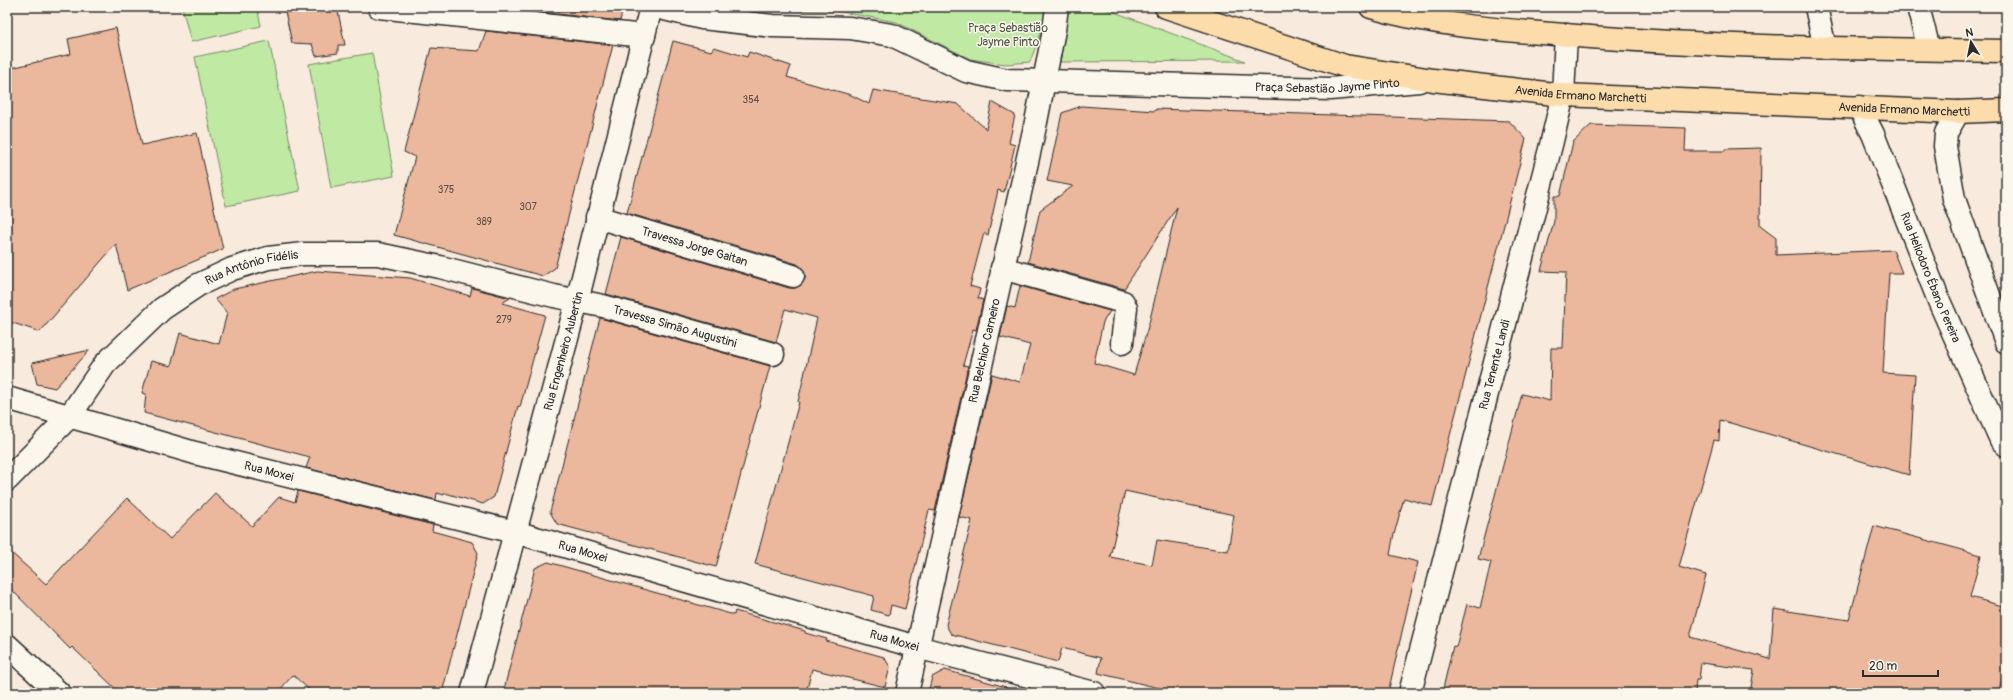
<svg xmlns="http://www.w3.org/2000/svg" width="2013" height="700" font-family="Pangolin,sans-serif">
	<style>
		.green { fill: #c0e9a4; stroke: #768a68 }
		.building { fill: #ebb79d; stroke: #2b2b2b; fill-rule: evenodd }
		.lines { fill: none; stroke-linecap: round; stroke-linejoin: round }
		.street-casing { stroke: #2b2b2b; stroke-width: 25 }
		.secondary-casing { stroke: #2b2b2b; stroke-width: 25 }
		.primary-casing { stroke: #2b2b2b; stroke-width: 25 }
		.street { stroke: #fbf7ec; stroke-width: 22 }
		.secondary { stroke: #fbf7ec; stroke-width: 22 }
		.primary { stroke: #fddcac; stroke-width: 22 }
		.labels { text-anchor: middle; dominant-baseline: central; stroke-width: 3; stroke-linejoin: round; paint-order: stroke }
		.number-label { font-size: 10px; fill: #5b4e48 }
		.park-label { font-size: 12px; fill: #505a49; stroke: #fbf7ec }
		.street-label { font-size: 12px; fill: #2b2b2b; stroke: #fbf7ec }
	</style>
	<rect width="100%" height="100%" fill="#f8eadc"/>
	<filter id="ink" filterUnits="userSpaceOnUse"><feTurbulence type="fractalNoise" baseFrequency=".025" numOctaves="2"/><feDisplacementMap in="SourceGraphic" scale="8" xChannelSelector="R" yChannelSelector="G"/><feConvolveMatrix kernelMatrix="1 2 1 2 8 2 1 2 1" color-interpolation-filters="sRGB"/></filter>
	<g filter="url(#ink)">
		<g class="green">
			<polygon points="182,7 257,7 261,26 191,42"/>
			<polygon points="740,7 1047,7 1048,13 1030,62 1006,64 970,59 896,22 837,11 752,10"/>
			<polygon points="1068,7 1101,7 1245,61 1060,62"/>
			<polygon points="269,41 300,191 226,206 195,57"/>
			<polygon points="372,53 394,176 331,188 309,64"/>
		</g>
		<g class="building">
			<polygon points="284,7 337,7 345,45 338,45 338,53 316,56 312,44 292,43"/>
			<polygon points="495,7 623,7 620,21"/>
			<polygon points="116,28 142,145 197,133 223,249 127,290 116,244 40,332 7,321 7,69 71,54 68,39"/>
			<polygon points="486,31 613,45 555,268 543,276 394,235 415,157 404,152 431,48 479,51"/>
			<polygon points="673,41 711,51 714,47 747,57 749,52 791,66 787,77 851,95 869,104 873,90 958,104 986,129 992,102 1015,115 1009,143 1015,145 1004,192 998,190 988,235 984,233 970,286 980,289 978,298 983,300 976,330 973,329 963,365 968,366 935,511 929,510 905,609 891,605 889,615 871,610 874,596 755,564 799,402 798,402 817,318 785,309 776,342 606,294 621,237 789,288 795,288 801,285 805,279 805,274 802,268 797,264 627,213"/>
			<path d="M1081 106 1155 111 1156 109 1509 121 1526 139 1432 506 1404 498 1393 538 1390 555 1418 562 1388 693H1179L1098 673 1101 658 1062 648 1058 662 951 634 946 625 972 520 959 517 992 374 1020 382 1030 345 1000 337 1007 306 1015 308 1020 286 1110 311 1103 322 1094 363 1134 375 1149 323 1177 207 1124 289 1028 262 1040 210 1073 186 1047 181 1062 113ZM1125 491 1234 515 1228 551 1157 540 1152 565 1110 557Z"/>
			<polygon points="1591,125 1686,128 1685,151 1725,151 1725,149 1761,148 1760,226 1776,238 1776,255 1893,250 1902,273 1889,273 1883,373 1915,375 1909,475 1720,420 1719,441 1714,440 1679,567 1706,575 1690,637 1770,659 1774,609 1849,620 1874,526 1981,555 1970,597 2006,607 2006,665 1998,693 1750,693 1754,670 1701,663 1699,680 1696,680 1695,693 1442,693 1453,646 1456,647 1467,604 1480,608 1491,562 1478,559 1522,394 1550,401 1551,348 1563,348 1566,272 1541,271 1554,221 1554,196 1560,196 1573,142"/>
			<polygon points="317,271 410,278 470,296 472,288 510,298 502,303 545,315 520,407 518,406 494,497 483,504 445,493 444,495 437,493 436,500 306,468 310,457 144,413 146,394 142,393 151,361 171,366 180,333 219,344 227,313 215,299 234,289"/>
			<polygon points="600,318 770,366 716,567 557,524 550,512"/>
			<polygon points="90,350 55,388 37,384 32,363"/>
			<polygon points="298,491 433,525 432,531 472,542 478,553 442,693 313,693 293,675 277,693 120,693 72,647 70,649 7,585 7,549 46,584 127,498 170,539 215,493 252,526 279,497 295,502"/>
			<polygon points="548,562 734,615 735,611 805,631 805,633 827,639 826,641 884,657 890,667 885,687 812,669 806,693 503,693 535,568"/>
			<polygon points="945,670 1006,687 1006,693 928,693 932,677"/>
		</g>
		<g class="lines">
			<defs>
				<g id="street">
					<polyline points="379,7 644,36"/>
					<path id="s1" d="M656 7 702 18 773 26 850 28 892 35 966 71 1007 80 1330 89 1419 81"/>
					<path id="s2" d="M1859 107 1873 134 1939 301 2001 440 2006 445"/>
					<polyline points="1958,112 1946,133 1945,146 1954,199 2006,342"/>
					<path id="s3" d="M597 217 793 276"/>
					<polyline points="1002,268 1123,302 1126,308 1122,343"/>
					<path id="s4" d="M7 398 195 453 515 532 917 647 1094 693"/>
					<path id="s5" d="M7 480 69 417 105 364 162 309 198 285 232 269 268 258 303 254H378L440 267 554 296 603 306 773 354"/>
					<polyline points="7,645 59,693"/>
					<path id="s6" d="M472 693 577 301 651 7"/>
					<path id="s7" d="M907 693 1036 122 1054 30 1057 7"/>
					<path id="s8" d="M1410 693 1551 145 1563 95 1566 35"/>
				</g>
				<g id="secondary">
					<polyline points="1816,7 1825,48"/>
					<polyline points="1918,7 1929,49"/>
				</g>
				<g id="primary">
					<path id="s9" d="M1166 7 1345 66 1433 80 1563 95 1958 112 2006 110"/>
					<path d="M1371 7C1437 27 1508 30 1577 36 1720 47 1863 49 2006 51"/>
				</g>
			</defs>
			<use href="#street" class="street-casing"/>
			<use href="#secondary" class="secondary-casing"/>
			<use href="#primary" class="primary-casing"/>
			<use href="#street" class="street"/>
			<use href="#secondary" class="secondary"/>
			<use href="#primary" class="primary"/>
		</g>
	</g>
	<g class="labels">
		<g class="number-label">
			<text x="751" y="100">354</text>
			<text x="446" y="190">375</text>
			<text x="528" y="207">307</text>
			<text x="484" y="222">389</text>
			<text x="504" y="320">279</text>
		</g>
		<g class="park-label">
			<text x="1008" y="28">Praça Sebastião<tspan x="1008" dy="14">Jayme Pinto</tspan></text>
		</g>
		<g class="street-label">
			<text stroke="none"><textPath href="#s1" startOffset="683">Praça Sebastião Jayme Pinto</textPath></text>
			<text stroke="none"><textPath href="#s9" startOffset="426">Avenida Ermano Marchetti</textPath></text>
			<text stroke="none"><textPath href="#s9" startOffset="750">Avenida Ermano Marchetti</textPath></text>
			<text stroke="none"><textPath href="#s3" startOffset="102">Travessa Jorge Gaitan</textPath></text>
			<text stroke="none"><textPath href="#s5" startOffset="332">Rua Antônio Fidélis</textPath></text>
			<text stroke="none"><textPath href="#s2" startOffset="185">Rua Heliodoro Ébano Pereira</textPath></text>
			<text stroke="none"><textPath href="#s5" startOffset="766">Travessa Simão Augustini</textPath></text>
			<text stroke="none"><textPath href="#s6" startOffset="354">Rua Engenheiro Aubertin</textPath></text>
			<text stroke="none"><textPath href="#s7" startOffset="351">Rua Belchior Carneiro</textPath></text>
			<text stroke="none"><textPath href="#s8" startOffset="339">Rua Tenente Landi</textPath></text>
			<text stroke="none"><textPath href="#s4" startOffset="272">Rua Moxei</textPath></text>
			<text stroke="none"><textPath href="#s4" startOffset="596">Rua Moxei</textPath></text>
			<text stroke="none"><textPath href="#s4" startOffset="920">Rua Moxei</textPath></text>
		</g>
	</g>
	<rect width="2013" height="700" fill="none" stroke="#fbf7ec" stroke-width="24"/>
	<rect x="12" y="12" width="1989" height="676" fill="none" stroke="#2b2b2b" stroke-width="1.5" filter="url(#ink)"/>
	<g transform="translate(1971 42) rotate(350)" stroke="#fbf7ec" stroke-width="3" paint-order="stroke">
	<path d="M0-3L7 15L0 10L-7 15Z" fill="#2b2b2b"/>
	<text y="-6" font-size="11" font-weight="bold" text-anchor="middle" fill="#2b2b2b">N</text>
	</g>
	<path d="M1863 670v6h75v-6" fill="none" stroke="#2b2b2b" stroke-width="2"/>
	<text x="1869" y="670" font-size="12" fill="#2b2b2b" stroke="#fbf7ec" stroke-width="3" paint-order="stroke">20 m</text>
</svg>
